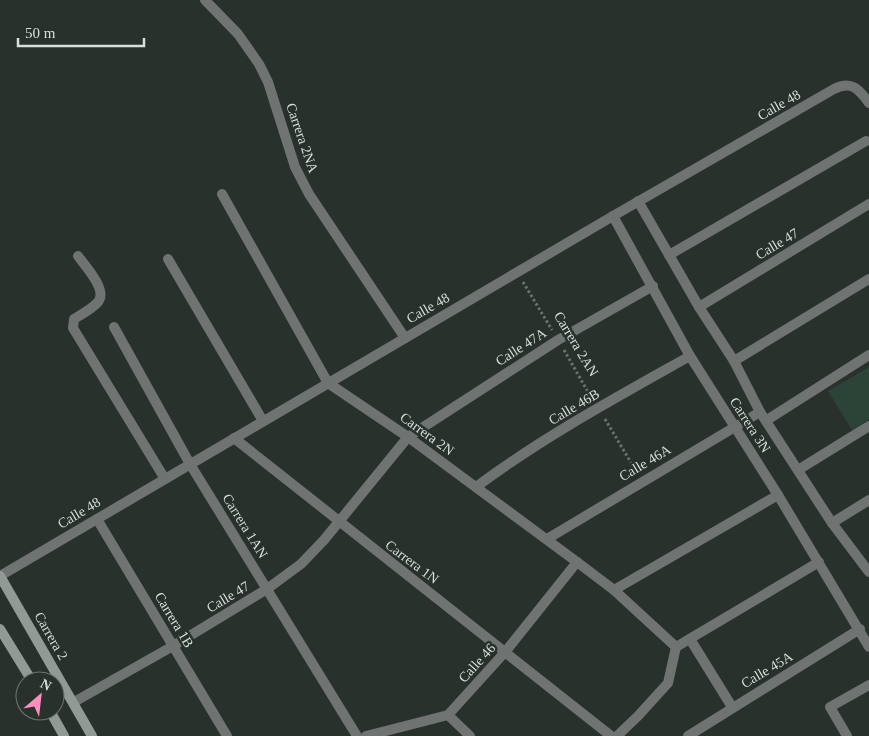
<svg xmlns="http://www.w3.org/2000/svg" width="869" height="736" font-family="Georgia,serif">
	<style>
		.green { fill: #2b4437 }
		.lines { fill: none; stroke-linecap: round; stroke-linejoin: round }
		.path { stroke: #6a726e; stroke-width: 3; stroke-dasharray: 2.5 2.5; stroke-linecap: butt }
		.minor { stroke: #6f7371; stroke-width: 10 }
		.secondary { stroke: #929a95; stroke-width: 10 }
		.labels { text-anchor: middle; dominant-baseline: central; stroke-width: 5; stroke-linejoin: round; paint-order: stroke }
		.street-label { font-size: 14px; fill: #d9dfdc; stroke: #28312c }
	</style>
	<rect width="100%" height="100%" fill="#28312c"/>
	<polygon class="green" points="869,367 869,419 852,430 828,391"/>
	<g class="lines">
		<g class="path">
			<polyline points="523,282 552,330"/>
			<polyline points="564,350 592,399"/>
			<polyline points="605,419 636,471"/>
		</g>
		<g class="minor">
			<polyline points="205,0 238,34 259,64 268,82 295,167 309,194 405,338"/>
			<polyline points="222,194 328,383 408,437 577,562 614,590 676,647"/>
			<polyline points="638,201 699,307 734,361 760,412 832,523 869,572"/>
			<polyline points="613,216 690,356 778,495 869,647"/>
			<polyline points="669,255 866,141"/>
			<path d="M78 256C85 266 108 290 98 302 92 309 82 314 74 319L73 328 165 479"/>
			<polyline points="168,259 263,421"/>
			<polyline points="699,307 869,204"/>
			<polyline points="114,327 190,464 357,736"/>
			<polyline points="734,361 869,279"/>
			<polyline points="767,420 869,355"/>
			<polyline points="234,438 611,736"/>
			<polyline points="798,470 869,426"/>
			<path d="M476 487C543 437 617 397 690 356"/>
			<polyline points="97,519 227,736"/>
			<polyline points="832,523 869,500"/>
			<polyline points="547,539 760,412"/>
			<path d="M0 576 613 216 834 89C851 80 859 89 869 103"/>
			<polyline points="614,590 778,495"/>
			<polyline points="690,639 732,707"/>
			<polyline points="676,647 819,562"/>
			<polyline points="74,702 173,646 267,589 301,564 324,540 408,437 558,340 653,286"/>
			<polyline points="448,715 470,736"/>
			<polyline points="366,736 448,715 506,651 577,562"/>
			<polyline points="617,736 638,716 668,683 676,647"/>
			<polyline points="688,736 860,629"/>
			<polyline points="847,736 830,707 869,685"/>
		</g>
		<g class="secondary">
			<polyline points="0,576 92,736"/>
			<polyline points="0,629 32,681"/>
			<polyline points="50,711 64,736"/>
		</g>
	</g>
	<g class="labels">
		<g class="street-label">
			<text transform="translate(779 105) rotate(-30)">Calle 48</text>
			<text transform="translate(302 138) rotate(71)">Carrera 2NA</text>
			<text transform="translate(777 244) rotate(-31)">Calle 47</text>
			<text transform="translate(428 308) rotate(-30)">Calle 48</text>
			<text transform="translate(576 344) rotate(59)">Carrera 2AN</text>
			<text transform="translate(521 347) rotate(-33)">Calle 47A</text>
			<text transform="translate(574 407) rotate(-31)">Calle 46B</text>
			<text transform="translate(750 425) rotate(57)">Carrera 3N</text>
			<text transform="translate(427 434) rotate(36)">Carrera 2N</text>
			<text transform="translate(645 463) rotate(-31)">Calle 46A</text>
			<text transform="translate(79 513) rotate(-31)">Calle 48</text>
			<text transform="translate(245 526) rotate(58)">Carrera 1AN</text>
			<text transform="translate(412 562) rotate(37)">Carrera 1N</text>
			<text transform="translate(228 597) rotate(-31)">Calle 47</text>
			<text transform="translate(174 620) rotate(59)">Carrera 1B</text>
			<text transform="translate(51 636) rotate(60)">Carrera 2</text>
			<text transform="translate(477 663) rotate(-48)">Calle 46</text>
			<text transform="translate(767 670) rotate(-31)">Calle 45A</text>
		</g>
	</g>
	<g transform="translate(40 696) rotate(28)"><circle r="24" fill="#28312c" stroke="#6f7772"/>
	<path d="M0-4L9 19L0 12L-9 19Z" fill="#fe8ebb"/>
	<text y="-8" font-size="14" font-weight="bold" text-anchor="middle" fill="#d9dfdc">N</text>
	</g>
	<path d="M18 38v8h126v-8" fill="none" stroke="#d9dfdc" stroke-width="2.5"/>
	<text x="25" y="38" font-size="15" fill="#d9dfdc" stroke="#28312c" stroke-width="4" paint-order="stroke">50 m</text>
</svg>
